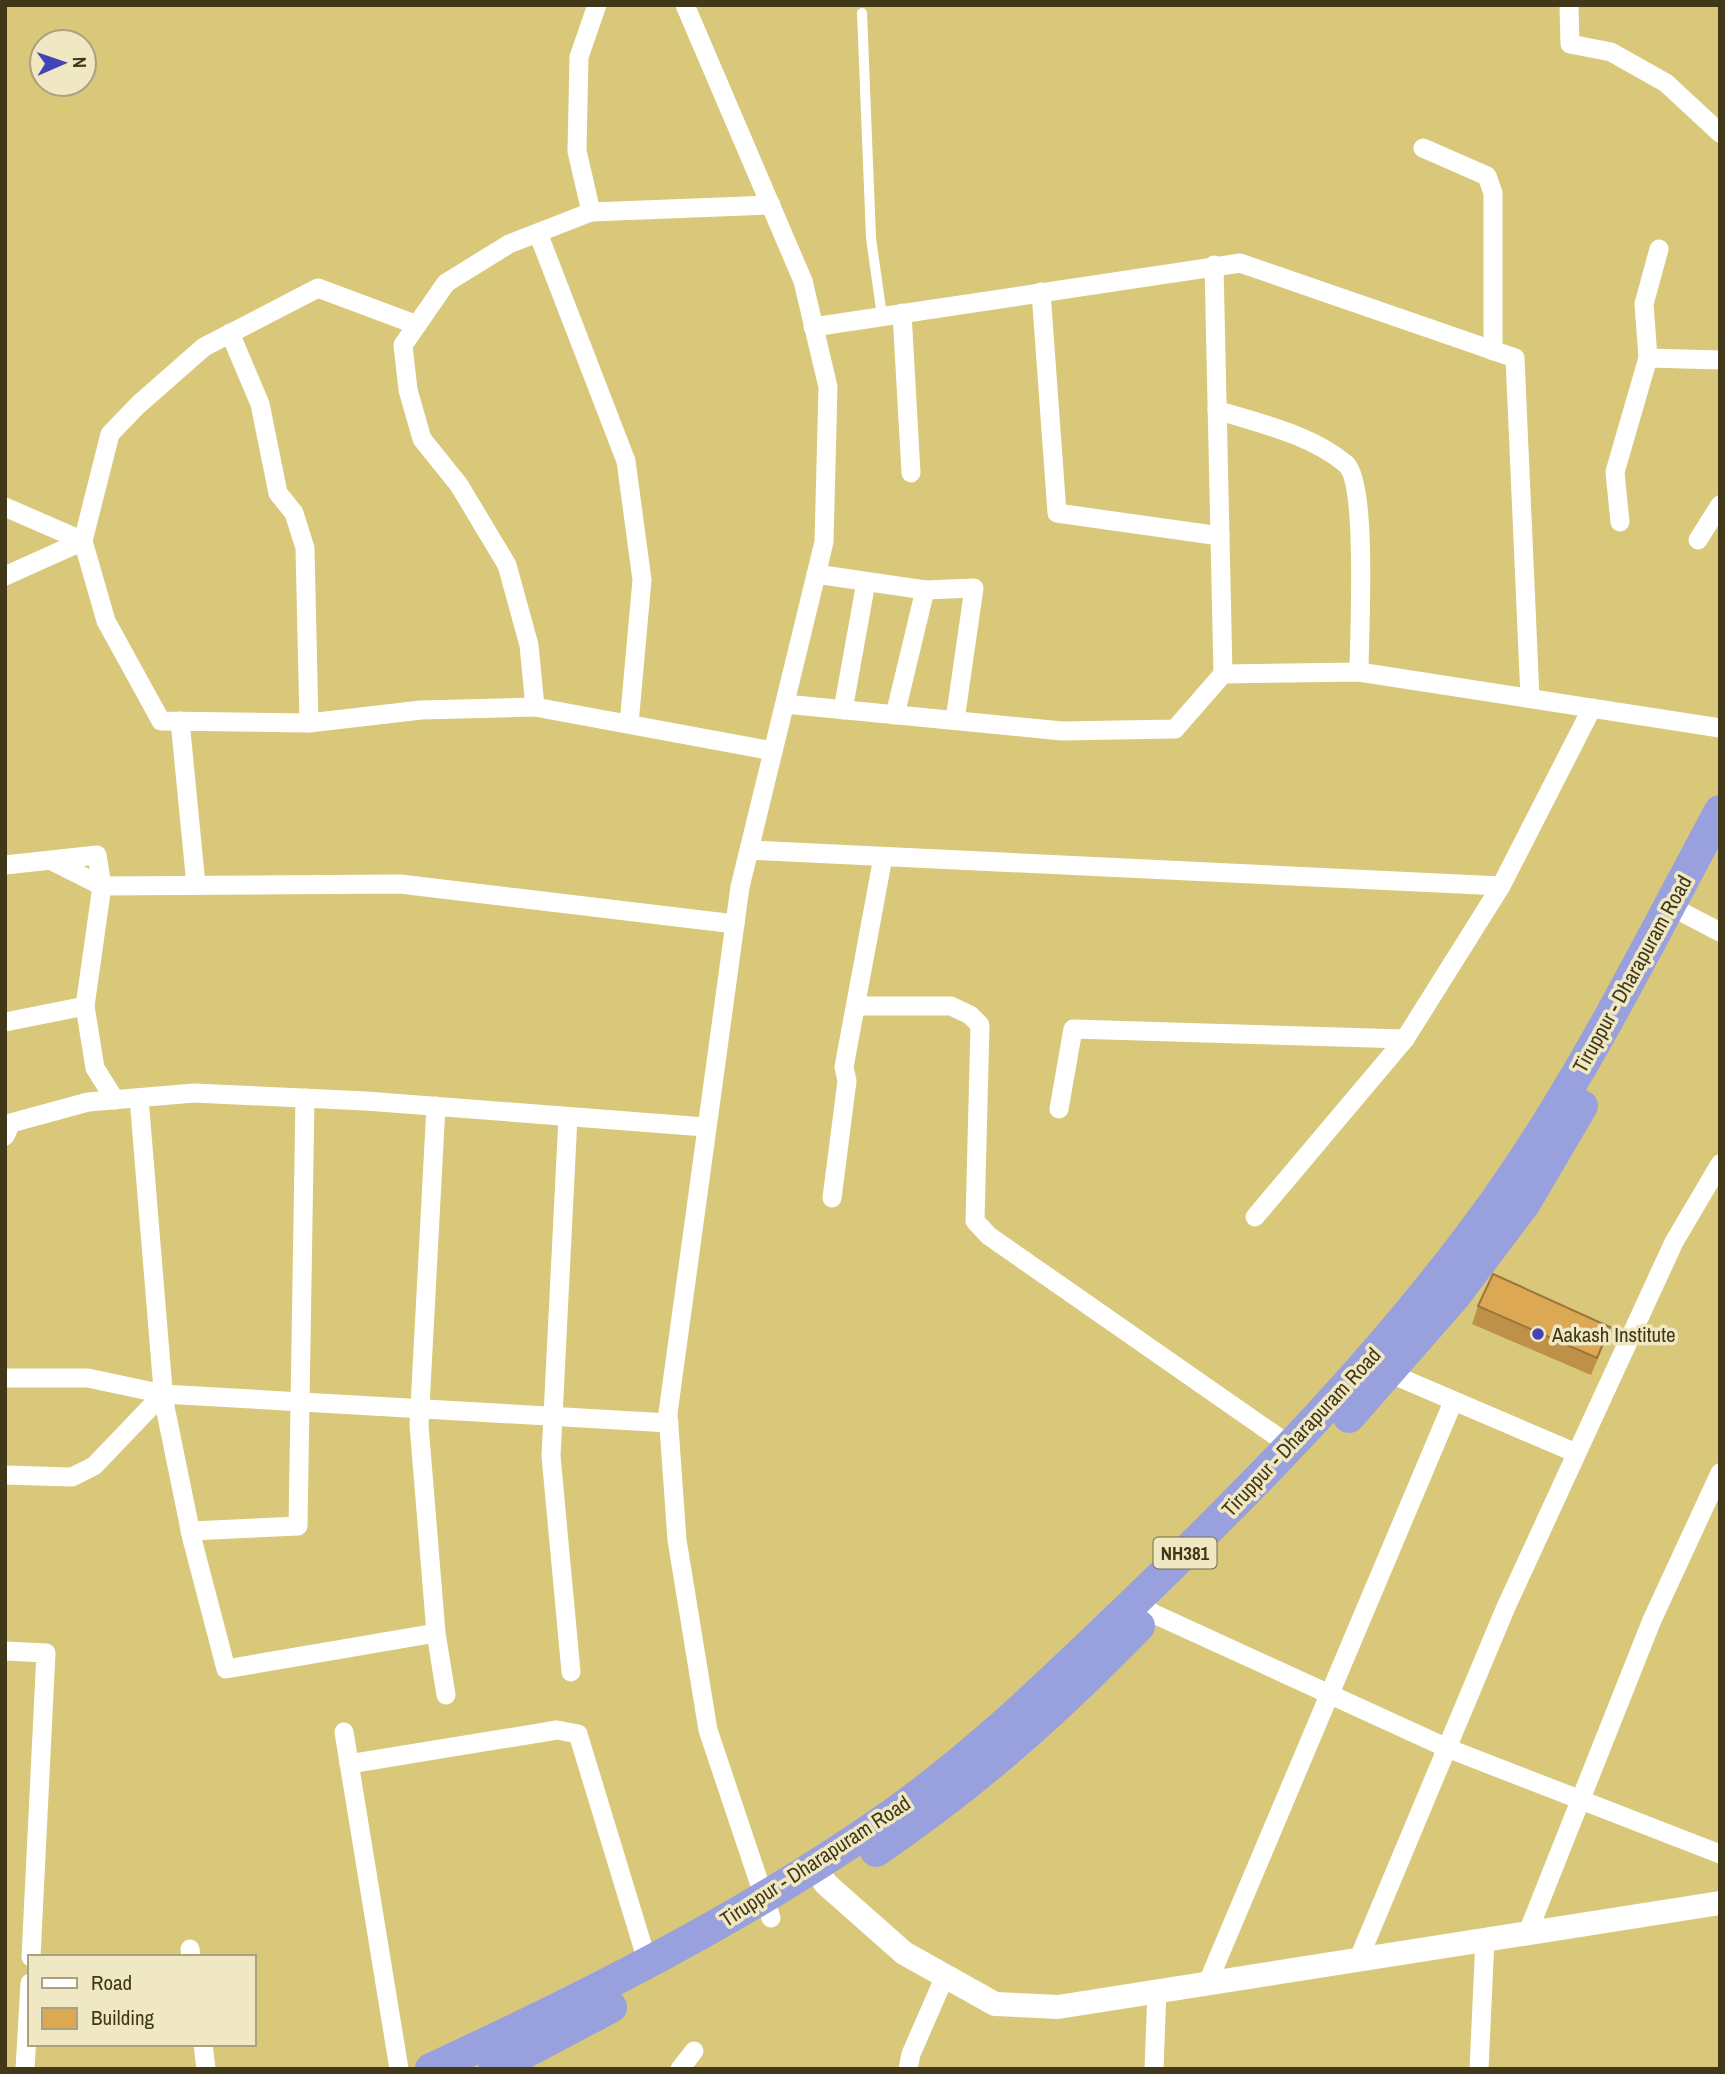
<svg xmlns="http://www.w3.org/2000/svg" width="1725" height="2074" font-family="'Archivo Narrow',sans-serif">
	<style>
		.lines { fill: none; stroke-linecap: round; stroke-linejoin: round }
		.service { stroke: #fff; stroke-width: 10 }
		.minor { stroke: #fff; stroke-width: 19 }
		.tertiary { stroke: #fff; stroke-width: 24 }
		.trunk { stroke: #98a0de; stroke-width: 32 }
		.wall { fill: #be9048 }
		.building { fill: #dda854; stroke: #9b763b; stroke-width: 2 }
		.poi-dot { fill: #4243b8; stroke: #f0e8c3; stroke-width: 2.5 }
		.labels { text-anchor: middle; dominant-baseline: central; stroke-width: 7; stroke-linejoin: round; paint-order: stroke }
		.shield { fill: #f0e8c3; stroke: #756d4b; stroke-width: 2 }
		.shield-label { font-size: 19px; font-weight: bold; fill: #403818 }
		.street-label { font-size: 21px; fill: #403818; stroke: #f0e8c3 }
		.poi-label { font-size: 21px; fill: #403818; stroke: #f0e8c3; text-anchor: start }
	</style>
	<rect width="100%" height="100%" fill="#d9c77a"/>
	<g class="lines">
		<polyline class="service" points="862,13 871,238 882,316"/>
		<g class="minor">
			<polyline points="597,5 579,57 577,151 591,212 771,205"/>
			<polyline points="685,5 803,281 828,387 824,542 740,887 668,1413 677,1540 708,1730 771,1918"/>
			<polyline points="1569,5 1570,44 1611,52 1666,83 1720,133"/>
			<polyline points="1423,148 1487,176 1493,193 1493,351"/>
			<polyline points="591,212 509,244 446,283 403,345 408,390 422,439 459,485 507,565 529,645 535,707 773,751"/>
			<polyline points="538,233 626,461 642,580 629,724"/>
			<polyline points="1214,265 1223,674"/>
			<polyline points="1041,292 1057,513 1220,536"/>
			<polyline points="902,313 911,473"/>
			<polyline points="417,325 318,288 204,347 138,405 110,434 83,541 106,621 161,721 309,723 421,710 535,707"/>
			<polyline points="813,327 1240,263 1515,358 1530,698"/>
			<polyline points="230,333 260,404 278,493 294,513 305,548 309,723"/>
			<polyline points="1648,358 1720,360"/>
			<path d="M1217 410C1261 424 1310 434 1346 464 1368 484 1359 637 1359 672"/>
			<polyline points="5,507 83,541"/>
			<polyline points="1620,522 1615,472 1648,358 1644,304 1659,249"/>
			<polyline points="1698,540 1720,505"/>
			<polyline points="816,574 925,590 974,588 955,720"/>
			<polyline points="5,576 83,541"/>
			<polyline points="785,704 1062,731 1175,729 1223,674 1359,672 1720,728"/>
			<polyline points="843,710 866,582"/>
			<polyline points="895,715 925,590"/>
			<polyline points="180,721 196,885"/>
			<polyline points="749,850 1501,886"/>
			<polyline points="52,861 102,886 85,1006 95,1068 115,1100"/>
			<polyline points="5,865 97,855 102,886 400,884 735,924"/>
			<polyline points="1670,906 1720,932"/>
			<polyline points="858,1006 951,1006 970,1015 980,1025 975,1221 989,1236 1292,1447"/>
			<polyline points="5,1022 85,1006"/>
			<polyline points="139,1098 164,1402 192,1539 226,1669 436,1633"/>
			<polyline points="436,1106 419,1425 436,1633 446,1695"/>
			<polyline points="1059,1109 1073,1029 1405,1039"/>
			<polyline points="568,1117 551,1456 571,1672"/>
			<polyline points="5,1136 11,1123 88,1102 194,1093 366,1101 705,1127"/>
			<polyline points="832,1198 847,1081 844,1067 883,857"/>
			<polyline points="1255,1217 1405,1039 1501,886 1592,708"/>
			<polyline points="1389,1373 1576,1453"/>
			<polyline points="5,1378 88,1378 163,1394 669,1423"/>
			<polyline points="5,1475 72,1477 94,1466 163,1394"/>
			<polyline points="190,1531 298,1526 305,1098"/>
			<polyline points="1138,1599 1152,1613 1447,1748 1720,1854"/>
			<polyline points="5,1651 46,1653 31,1957"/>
			<polyline points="344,1732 399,2069"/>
			<polyline points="349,1764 557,1730 578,1734 648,1964"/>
			<polyline points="1528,1932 1652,1620 1720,1473"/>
			<polyline points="190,1949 191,1957"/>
			<polyline points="1359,1958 1506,1607 1674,1242 1720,1164"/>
			<polyline points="1208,1982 1453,1402"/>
			<polyline points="203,2044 206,2069"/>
			<polyline points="25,2069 30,1983"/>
			<polyline points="680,2069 694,2051"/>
			<polyline points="908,2069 911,2054 945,1976"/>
			<polyline points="1154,2069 1157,1991"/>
			<polyline points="1479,2069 1485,1939"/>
		</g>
		<polyline class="tertiary" points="814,1866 826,1884 904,1953 995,2004 1058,2007 1720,1903"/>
		<g class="trunk">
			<polyline points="1349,1417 1454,1297 1525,1203 1582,1106"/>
			<path d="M876 1851C977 1782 1054 1713 1139 1626"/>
			<path d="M431 2069C586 1997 736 1922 877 1825 968 1763 1049 1684 1128 1608 1260 1481 1387 1352 1494 1203 1582 1080 1648 944 1720 811"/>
			<polyline points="494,2069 611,2007"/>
		</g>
	</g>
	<polygon class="wall" points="1478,1306 1604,1344 1591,1375 1472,1324"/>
	<polygon class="building" points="1493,1274 1610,1327 1597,1358 1478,1306"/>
	<circle class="poi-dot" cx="1538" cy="1334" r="7"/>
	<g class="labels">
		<rect class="shield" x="1153.5" y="1537.5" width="63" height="31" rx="5"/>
		<g class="shield-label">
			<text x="1185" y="1553">NH381</text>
		</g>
		<g class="street-label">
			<text transform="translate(1632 974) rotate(-61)">Tiruppur - Dharapuram Road</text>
			<text transform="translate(1301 1432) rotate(-47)">Tiruppur - Dharapuram Road</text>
			<text transform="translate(815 1861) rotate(-33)">Tiruppur - Dharapuram Road</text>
		</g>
		<g class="poi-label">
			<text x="1552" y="1334">Aakash Institute</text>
		</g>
	</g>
	<rect width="1725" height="2074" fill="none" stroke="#403818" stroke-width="14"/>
	<rect x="28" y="1955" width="228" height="91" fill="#f0e8c3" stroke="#aaa27f" stroke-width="2"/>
	<rect x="42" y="1978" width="35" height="10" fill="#ffffff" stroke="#aaa27f" stroke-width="2"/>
	<text x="91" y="1990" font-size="21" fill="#403818">Road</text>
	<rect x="42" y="2008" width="35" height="21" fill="#dda854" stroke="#aaa27f" stroke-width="2"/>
	<text x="91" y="2025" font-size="21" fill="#403818">Building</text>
	<g transform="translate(63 63) rotate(88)"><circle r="33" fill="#f0e8c3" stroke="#aaa27f" stroke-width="2"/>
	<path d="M0-5L12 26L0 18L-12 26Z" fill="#4243b8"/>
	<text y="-10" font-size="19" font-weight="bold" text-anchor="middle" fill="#403818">N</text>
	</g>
</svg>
